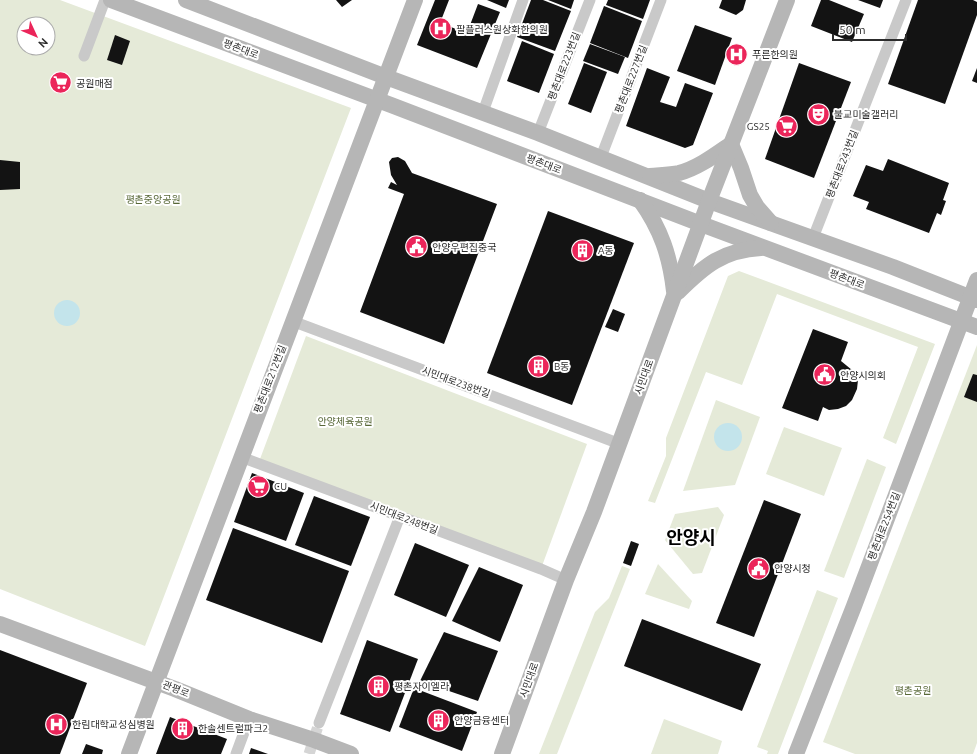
<svg xmlns="http://www.w3.org/2000/svg" width="977" height="754" font-family="Ubuntu,'Noto Sans KR',sans-serif">
	<style>
		.green { fill: #e5ead8; fill-rule: evenodd }
		.water { fill: #c3e4eb }
		.building { fill: #131313 }
		.lines { fill: none; stroke-linecap: round; stroke-linejoin: round }
		.street-tunnel { stroke: #d5d5d5; stroke-width: 11; stroke-dasharray: 11 5.5; stroke-linecap: butt }
		.street { stroke: #c9c9c9; stroke-width: 11 }
		.secondary { stroke: #b6b6b6; stroke-width: 16 }
		.labels { text-anchor: middle; dominant-baseline: central; stroke-width: 4; stroke-linejoin: round; paint-order: stroke }
		.poi-label { font-size: 10px; fill: #2c2c2c; stroke: #fff; text-anchor: start }
		.street-label { font-size: 10px; fill: #2c2c2c; stroke: #fff }
		.park-label { font-size: 10px; fill: #586838; stroke: #fff }
		.town-label { font-size: 18px; font-weight: bold; fill: #000; stroke: #fff }
	</style>
	<rect width="100%" height="100%" fill="#fff"/>
	<g class="green">
		<path d="M0 0H60L351 108 145 646 0 589ZM24 24H48V48H24Z"/>
		<polygon points="739,271 935,344 896,444 883,438 918,347 777,294 742,385 706,372 655,503 648,501 666,456 666,438 728,276"/>
		<polygon points="306,336 587,444 542,566 260,459"/>
		<polygon points="977,345 977,743 973,754 855,754 823,742"/>
		<polygon points="716,400 760,417 735,485 683,491"/>
		<polygon points="784,427 842,448 824,496 766,474"/>
		<polygon points="867,459 886,467 844,578 824,571"/>
		<polygon points="718,507 724,515 702,573 693,574 665,540 675,514"/>
		<polygon points="658,564 692,601 689,609 645,594"/>
		<polygon points="622,566 630,569 557,754 539,754 595,612 609,598"/>
		<polygon points="817,590 838,598 778,754 767,754 768,751 757,747"/>
		<polygon points="664,719 722,741 718,754 651,754"/>
	</g>
	<g class="water">
		<circle cx="67" cy="313" r="13"/>
		<circle cx="728" cy="437" r="14"/>
	</g>
	<g class="building">
		<polygon points="336,0 352,0 342,7"/>
		<polygon points="435,0 449,0 440,23 467,33 478,4 500,12 477,68 417,45"/>
		<polygon points="487,0 509,0 506,8"/>
		<polygon points="531,0 543,0 571,11 555,51 517,37"/>
		<polygon points="548,0 574,0 571,9"/>
		<polygon points="608,0 650,0 643,19 606,5"/>
		<polygon points="722,0 746,0 743,10 736,15 719,8"/>
		<polygon points="821,0 829,0 864,14 852,42 811,26"/>
		<polygon points="858,0 883,0 880,8"/>
		<polygon points="918,0 973,0 977,2 977,15 945,104 888,84"/>
		<polygon points="604,6 642,21 628,58 590,43"/>
		<polygon points="695,25 732,38 715,85 677,71"/>
		<polygon points="115,35 130,41 122,65 107,60"/>
		<polygon points="522,41 554,54 539,93 507,81"/>
		<polygon points="590,44 625,57 618,74 583,61"/>
		<polygon points="584,63 607,72 591,113 568,104"/>
		<polygon points="799,63 851,82 814,178 765,159"/>
		<polygon points="647,68 670,77 660,102 676,107 685,83 713,93 693,145 685,148 626,126"/>
		<polygon points="977,68 977,83 972,81"/>
		<polygon points="60,74 68,76 62,92 54,89"/>
		<polygon points="398,157 405,161 412,173 497,204 444,344 360,312 404,194 388,188 391,182 397,185 391,175 389,162 392,158"/>
		<polygon points="888,159 949,183 943,200 946,201 941,215 937,213 929,233 866,209 869,202 853,196 866,165 883,171"/>
		<polygon points="0,160 20,162 20,189 0,190"/>
		<polygon points="548,211 634,243 572,405 487,373"/>
		<polygon points="613,309 625,314 618,332 605,327"/>
		<polygon points="813,329 848,342 841,361 852,370 858,380 857,389 852,400 846,406 838,409 829,410 823,407 818,421 782,408"/>
		<polygon points="973,374 977,375 977,402 964,397"/>
		<polygon points="252,473 304,493 286,541 234,522"/>
		<polygon points="314,496 370,517 351,566 295,545"/>
		<polygon points="764,500 801,514 754,637 716,623"/>
		<polygon points="233,528 349,571 322,643 206,600"/>
		<polygon points="631,541 639,544 631,566 623,563"/>
		<polygon points="415,543 469,565 446,617 394,595"/>
		<polygon points="479,567 523,585 500,642 452,621"/>
		<polygon points="642,619 761,664 742,711 624,666"/>
		<polygon points="444,632 498,651 478,701 420,681"/>
		<polygon points="367,640 418,659 390,732 340,714"/>
		<polygon points="0,650 87,683 60,754 0,754"/>
		<polygon points="414,688 477,712 462,751 399,727"/>
		<polygon points="170,717 227,739 221,754 156,754"/>
		<polygon points="86,744 103,750 102,754 82,754"/>
		<polygon points="251,748 268,754 249,754"/>
	</g>
	<g class="lines">
		<polyline class="street-tunnel" points="309,754 319,723"/>
		<g class="street">
			<polyline points="84,56 105,0"/>
			<polyline points="483,112 523,0"/>
			<polyline points="538,133 590,0"/>
			<polyline points="601,157 661,0"/>
			<polyline points="813,238 906,0"/>
			<polyline points="292,321 591,433 620,444"/>
			<polyline points="241,457 541,569 566,580"/>
			<polyline points="319,723 400,516"/>
			<polyline points="236,754 249,719"/>
		</g>
		<g class="secondary">
			<polyline points="111,0 391,105 701,224 977,327"/>
			<polyline points="186,0 386,77 538,133 709,201 893,267 977,300"/>
			<path d="M650 176C659 175 669 175 679 173 698 168 715 155 731 144L741 168 750 195 757 207 771 223"/>
			<path d="M640 200C661 229 670 256 674 291"/>
			<path d="M678 292C704 266 723 250 761 248"/>
			<polyline points="0,624 175,689 249,719 314,740 351,754"/>
			<polyline points="129,754 415,0"/>
			<polyline points="502,754 566,580 594,512 709,201 787,0"/>
			<polyline points="796,754 854,606 977,280"/>
		</g>
	</g>
	<defs>
		<symbol id="hospital-disc" viewBox="-11 -11 22 22"><circle r="9.5" fill="#eb255a" stroke="#fff"/><path d="M-5-5h3v3.5h4V-5h3V5h-3V1.5h-4V5h-3Z" fill="#fff"/></symbol>
		<symbol id="supermarket-disc" viewBox="-11 -11 22 22"><circle r="9.5" fill="#eb255a" stroke="#fff"/><path d="M-6-5.5h2.5l.6 2H6L4.5 2H-2.5L-4.4-4H-6ZM-1.5 3.2a1.3 1.3 0 1 0 .1 0ZM3 3.2a1.3 1.3 0 1 0 .1 0Z" fill="#fff"/></symbol>
		<symbol id="theatre-disc" viewBox="-11 -11 22 22"><circle r="9.5" fill="#eb255a" stroke="#fff"/><path d="M-5-5.5Q0-4 5-5.5V0Q5 5 0 6Q-5 5-5 0ZM-3.3-2.5H-1v1.5H-3.3ZM1-2.5H3.3v1.5H1ZM-2.8 1Q0 5.5 2.8 1Z" fill="#fff"/></symbol>
		<symbol id="civic-disc" viewBox="-11 -11 22 22"><circle r="9.5" fill="#eb255a" stroke="#fff"/><path d="M-.6-6.5H3V-4.5H.6V-3L4-1V1h2V6H-6V1h2V-1L-.6-3ZM-1.2 2.5V6h2.4V2.5Z" fill="#fff"/></symbol>
		<symbol id="building-disc" viewBox="-11 -11 22 22"><circle r="9.5" fill="#eb255a" stroke="#fff"/><path d="M-4-6H4V6H1V3H-1V6H-4ZM-2.5-4.3h1.7v1.8h-1.7ZM.8-4.3h1.7v1.8H.8ZM-2.5-1h1.7V.8h-1.7ZM.8-1h1.7V.8H.8Z" fill="#fff"/></symbol>
	</defs>
	<g fill-rule="evenodd">
		<use href="#hospital-disc" x="428" y="16" width="25" height="25"/>
		<use href="#hospital-disc" x="724" y="42" width="25" height="25"/>
		<use href="#supermarket-disc" x="48" y="70" width="25" height="25"/>
		<use href="#theatre-disc" x="806" y="102" width="25" height="25"/>
		<use href="#supermarket-disc" x="774" y="114" width="25" height="25"/>
		<use href="#civic-disc" x="404" y="234" width="25" height="25"/>
		<use href="#building-disc" x="570" y="238" width="25" height="25"/>
		<use href="#building-disc" x="526" y="354" width="25" height="25"/>
		<use href="#civic-disc" x="812" y="362" width="25" height="25"/>
		<use href="#supermarket-disc" x="246" y="474" width="25" height="25"/>
		<use href="#civic-disc" x="746" y="556" width="25" height="25"/>
		<use href="#building-disc" x="366" y="674" width="25" height="25"/>
		<use href="#building-disc" x="426" y="708" width="25" height="25"/>
		<use href="#hospital-disc" x="44" y="712" width="25" height="25"/>
		<use href="#building-disc" x="170" y="716" width="25" height="25"/>
	</g>
	<g class="labels">
		<g class="poi-label">
			<text x="456" y="29">팔플러스원상화한의원</text>
			<text x="752" y="54">푸른한의원</text>
			<text x="76" y="83">공원매점</text>
			<text x="834" y="114">불교미술갤러리</text>
			<text x="770" y="126" text-anchor="end">GS25</text>
			<text x="432" y="247">안양우편집중국</text>
			<text x="598" y="250">A동</text>
			<text x="554" y="366">B동</text>
			<text x="840" y="375">안양시의회</text>
			<text x="274" y="486">CU</text>
			<text x="774" y="568">안양시청</text>
			<text x="394" y="686">평촌자이엘라</text>
			<text x="454" y="720">안양금융센터</text>
			<text x="72" y="724">한림대학교성심병원</text>
			<text x="198" y="728">한솔센트럴파크2</text>
		</g>
		<g class="street-label">
			<text transform="translate(241 49) rotate(21)">평촌대로</text>
			<text transform="translate(564 66) rotate(-69)">평촌대로223번길</text>
			<text transform="translate(631 79) rotate(-69)">평촌대로227번길</text>
			<text transform="translate(544 164) rotate(21)">평촌대로</text>
			<text transform="translate(842 164) rotate(-69)">평촌대로243번길</text>
			<text transform="translate(847 279) rotate(21)">평촌대로</text>
			<text transform="translate(644 377) rotate(-70)">시민대로</text>
			<text transform="translate(270 379) rotate(-69)">평촌대로212번길</text>
			<text transform="translate(456 382) rotate(20)">시민대로238번길</text>
			<text transform="translate(404 518) rotate(21)">시민대로248번길</text>
			<text transform="translate(884 526) rotate(-69)">평촌대로254번길</text>
			<text transform="translate(529 680) rotate(-70)">시민대로</text>
			<text transform="translate(176 689) rotate(21)">관평로</text>
		</g>
		<g class="park-label">
			<text x="153" y="199">평촌중앙공원</text>
			<text x="345" y="421">안양체육공원</text>
			<text x="913" y="690">평촌공원</text>
		</g>
		<g class="town-label">
			<text x="691" y="537">안양시</text>
		</g>
	</g>
	<g transform="translate(36 36) rotate(134)"><circle r="19" fill="#ffffff" stroke="#ababab"/>
	<path d="M0-3L7 15L0 10L-7 15Z" fill="#eb255a"/>
	<text y="-6" font-size="11" font-weight="bold" text-anchor="middle" fill="#2c2c2c">N</text>
	</g>
	<path d="M833 34v6h73v-6" fill="none" stroke="#2c2c2c" stroke-width="2"/>
	<text x="839" y="34" font-size="12" fill="#2c2c2c" stroke="#ffffff" stroke-width="3" paint-order="stroke">50 m</text>
</svg>
